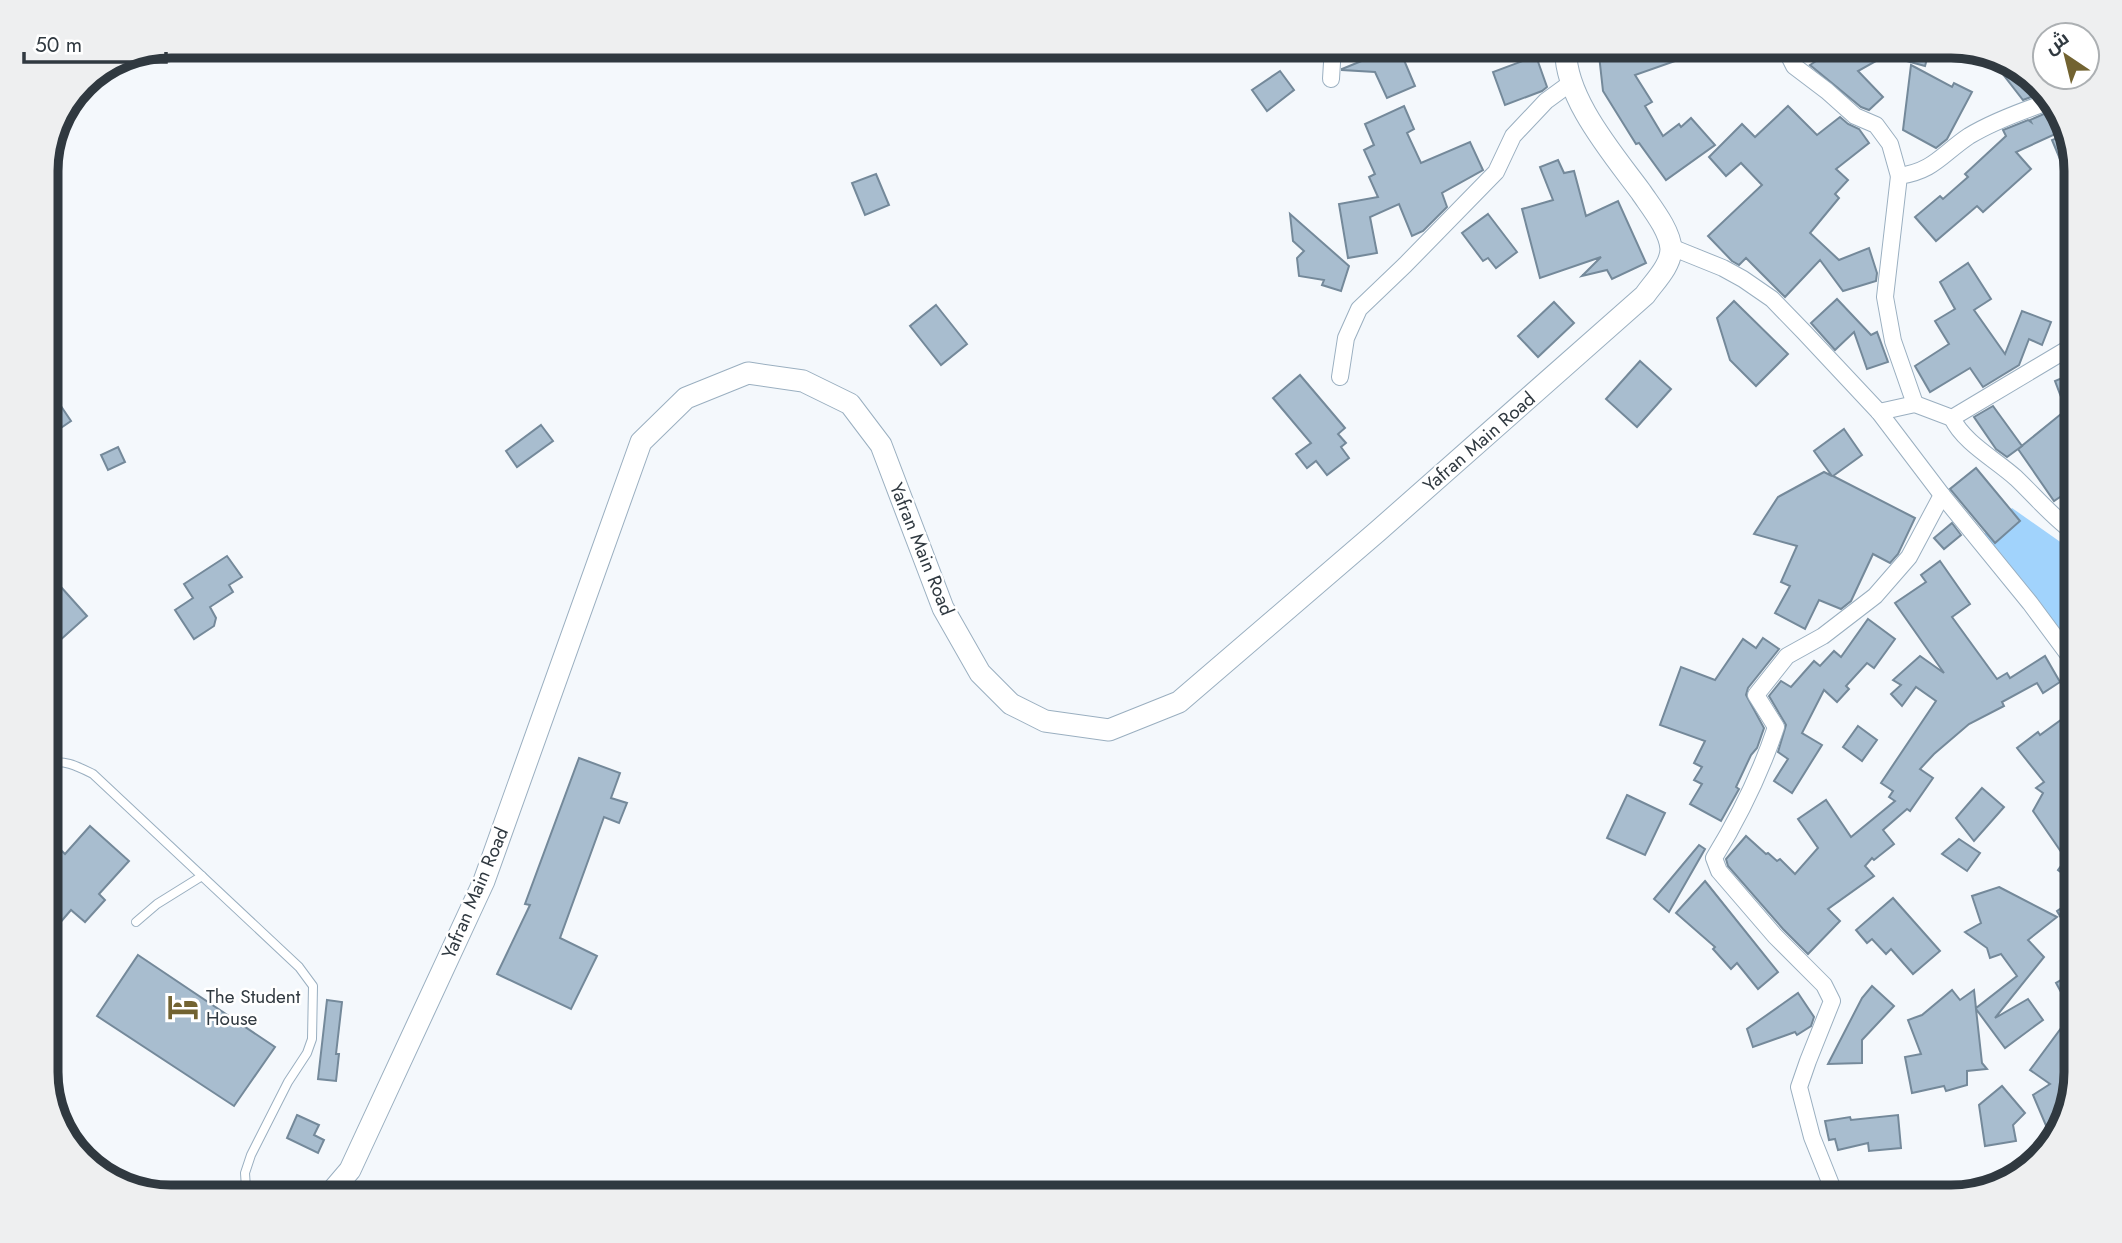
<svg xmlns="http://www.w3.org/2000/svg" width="2122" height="1243" font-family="Jost,Cairo,sans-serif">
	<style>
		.green { fill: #a1d3fc }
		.building { fill: #a8bdcf; stroke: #74899a; stroke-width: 2 }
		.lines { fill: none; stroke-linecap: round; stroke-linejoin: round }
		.lane-casing { stroke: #9aafc0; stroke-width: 10 }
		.street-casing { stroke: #9aafc0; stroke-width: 18 }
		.secondary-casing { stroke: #9aafc0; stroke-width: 23 }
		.lane { stroke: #fff; stroke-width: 8 }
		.street { stroke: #fff; stroke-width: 16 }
		.secondary { stroke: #fff; stroke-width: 21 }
		.labels { text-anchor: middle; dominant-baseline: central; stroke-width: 5; stroke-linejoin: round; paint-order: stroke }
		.street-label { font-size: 19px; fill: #303940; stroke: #fff }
		.poi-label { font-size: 19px; fill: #303940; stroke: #fff; text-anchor: start }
		.rim { fill: none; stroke: #303940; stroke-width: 9 }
	</style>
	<rect width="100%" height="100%" fill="#f4f8fc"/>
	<polygon class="green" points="2012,508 2076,553 2076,655 1982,536"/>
	<g class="building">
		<polygon points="1398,46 1415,86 1387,98 1375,72 1342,70 1342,69"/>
		<polygon points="1598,46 1712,46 1712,48 1635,75 1652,102 1645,106 1663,136 1679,124 1681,127 1691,118 1715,145 1666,180 1639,143 1636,144 1603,91"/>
		<polygon points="1839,46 1869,46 1878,60 1858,71 1883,97 1869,110 1861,107 1810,65"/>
		<polygon points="1907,46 1918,46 1931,49 1929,52 1925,66 1903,60"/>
		<polygon points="1988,55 2014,62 2042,91 2039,94 2023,100"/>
		<polygon points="1536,56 1547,87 1542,91 1505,105 1493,72"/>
		<polygon points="1911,65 1952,87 1954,83 1972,92 1947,139 1936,148 1903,130"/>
		<polygon points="1280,71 1294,90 1267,111 1252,90"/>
		<polygon points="1404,106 1414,129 1407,133 1421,163 1470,142 1483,170 1442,193 1447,207 1423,231 1412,236 1399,204 1370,217 1377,253 1348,258 1339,204 1378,197 1369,177 1375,174 1364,150 1374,145 1365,124"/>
		<polygon points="1788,106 1817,135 1840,117 1848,124 1859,129 1869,143 1836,169 1848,180 1835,194 1839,198 1810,233 1839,260 1869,248 1877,273 1876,281 1843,291 1820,260 1785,297 1746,258 1739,265 1732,261 1708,236 1762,185 1741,163 1726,176 1709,157 1742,124 1755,137"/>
		<polygon points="2053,110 2062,131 2016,152 2031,169 1983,212 1977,206 1936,241 1915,217 1940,196 1943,199 1968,177 1965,174 2006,136 2003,130 2028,120 2031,122 2030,120"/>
		<polygon points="2068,134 2076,163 2076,171 2060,159 2052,140"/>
		<polygon points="1558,160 1564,173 1574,171 1586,216 1618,201 1646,263 1612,279 1607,270 1582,276 1601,257 1540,278 1522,209 1553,200 1540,167"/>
		<polygon points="876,174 889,205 865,215 852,183"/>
		<polygon points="1290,214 1349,266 1341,291 1322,285 1324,280 1299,276 1297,258 1304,251 1293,241"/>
		<polygon points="1488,214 1517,252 1496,268 1488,258 1483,261 1462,233"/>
		<polygon points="1968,263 1991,299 1974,310 2005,354 2022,311 2051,322 2042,345 2029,339 2019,365 1983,387 1970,368 1930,392 1915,366 1949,344 1935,321 1955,309 1940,282"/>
		<polygon points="1837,299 1871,335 1877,332 1888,362 1867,369 1854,332 1835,350 1811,323"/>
		<polygon points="1734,301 1788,354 1756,386 1730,360 1717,318"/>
		<polygon points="1554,302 1574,323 1538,357 1518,336"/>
		<polygon points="936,305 967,344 941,365 910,326"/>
		<polygon points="1640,361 1671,389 1637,427 1606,399"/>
		<polygon points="2076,372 2076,515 2060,497 2054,501 2018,449 2066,410 2055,381"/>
		<polygon points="1300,375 1345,428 1338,434 1346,443 1341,447 1349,458 1327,475 1316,461 1307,468 1296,454 1311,443 1273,398"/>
		<polygon points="46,384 71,421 46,438"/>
		<polygon points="1993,406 2022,446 2007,457 1996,449 1974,417"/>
		<polygon points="541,425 553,441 517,467 506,451"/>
		<polygon points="1844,429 1862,455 1833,476 1915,518 1898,554 1890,563 1873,554 1851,601 1841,609 1819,600 1805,629 1775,613 1790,586 1781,582 1797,546 1754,534 1778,497 1824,472 1832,476 1814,451"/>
		<polygon points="118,447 125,462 108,470 101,455"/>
		<polygon points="1976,468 2020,521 1995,543 1950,489"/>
		<polygon points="1952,523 1961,535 1944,549 1934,538"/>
		<polygon points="227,556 242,577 229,585 233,592 210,607 216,618 214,626 194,639 175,610 193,598 184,584"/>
		<polygon points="1940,561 1970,604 1952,617 1997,679 2007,673 2010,678 2045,656 2060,682 2043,693 2037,683 2002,702 2004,706 1969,724 1934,754 1920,769 1933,778 1910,811 1907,809 1883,830 1894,844 1874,860 1872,858 1865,866 1874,876 1828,909 1840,921 1808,954 1783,929 1728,866 1726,859 1746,836 1766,854 1768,853 1777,861 1780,859 1795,874 1818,848 1798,819 1826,800 1851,837 1895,801 1889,797 1893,791 1881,783 1936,701 1916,687 1902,706 1891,694 1901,685 1893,680 1920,656 1944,673 1895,603 1926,582 1921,575"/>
		<polygon points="61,587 87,616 58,642 46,628 46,600"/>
		<polygon points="1868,619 1895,639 1874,668 1867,663 1846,686 1849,689 1837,702 1824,690 1802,733 1822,745 1792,793 1774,781 1788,759 1778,752 1786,725 1769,696 1781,681 1791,687 1814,661 1820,666 1834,651 1841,657"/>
		<polygon points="1763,638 1779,649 1748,688 1746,695 1764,728 1757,748 1751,755 1736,787 1739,789 1721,821 1690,804 1702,784 1694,780 1702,767 1694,763 1705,741 1660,725 1681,667 1715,680 1743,639 1756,648"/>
		<polygon points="2076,709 2076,884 2058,870 2066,859 2033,811 2043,793 2036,788 2044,782 2017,748 2038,732 2040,735"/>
		<polygon points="1858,726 1877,740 1862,761 1843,747"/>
		<polygon points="579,758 620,773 611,798 627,803 619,823 604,817 560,938 597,956 571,1009 497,974 530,905 525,904"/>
		<polygon points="1982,788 2004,807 1974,841 1956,818"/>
		<polygon points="1627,795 1665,813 1645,855 1607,838"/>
		<polygon points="90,826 129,861 99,894 105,900 85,922 71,910 46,939 46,836 65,854"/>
		<polygon points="1959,839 1980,853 1967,871 1942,854"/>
		<polygon points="1699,845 1705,849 1669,912 1654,899"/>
		<polygon points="1705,881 1778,972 1758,989 1737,963 1731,969 1713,949 1715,947 1676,913"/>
		<polygon points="1999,887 2057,917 2028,940 2044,957 1995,1018 2028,999 2043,1020 2005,1048 1976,1009 1982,1063 1987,1069 1967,1071 1967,1085 1946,1091 1944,1086 1912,1093 1905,1057 1921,1054 1908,1020 1922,1015 1952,990 1960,1000 1974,990 1976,1008 2017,976 2001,954 1990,958 1987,948 1965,932 1981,923 1972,896"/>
		<polygon points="1893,898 1940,951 1913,974 1891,949 1886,954 1872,939 1867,943 1856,930"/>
		<polygon points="2076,898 2076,943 2057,911"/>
		<polygon points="138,955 275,1047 234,1106 97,1016"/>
		<polygon points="2070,975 2076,987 2076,996 2067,1003 2056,983"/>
		<polygon points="1872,986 1894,1006 1862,1040 1862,1063 1828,1064 1862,998"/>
		<polygon points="1798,993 1814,1017 1811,1026 1797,1035 1795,1032 1753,1047 1747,1029"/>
		<polygon points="327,1000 342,1002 336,1054 339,1054 336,1081 318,1079"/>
		<polygon points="2076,1008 2076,1072 2065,1082 2056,1139 2053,1142 2033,1095 2050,1084 2030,1070"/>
		<polygon points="2002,1086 2025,1113 2013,1125 2016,1141 1985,1146 1979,1105"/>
		<polygon points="297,1115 319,1125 314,1135 324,1140 318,1153 287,1138"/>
		<polygon points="1898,1115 1901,1148 1869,1151 1868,1143 1838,1150 1835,1139 1829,1140 1825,1121 1850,1117 1851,1120"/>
	</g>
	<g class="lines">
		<defs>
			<g id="lane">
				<path d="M46 764C64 759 77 766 93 774L299 967 313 986 312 1039 307 1053 288 1082 251 1155 245 1173 246 1188 251 1197"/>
				<polyline points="136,922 157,904 202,876"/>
			</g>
			<g id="street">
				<polyline points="1794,46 1788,54 1794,66 1827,91 1855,116 1876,125 1890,144 1899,176"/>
				<polyline points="1331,79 1333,46"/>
				<polyline points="1671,247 1723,268 1743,279 1772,299 1804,332 1879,412 1942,495 2030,603 2076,665"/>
				<polyline points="1340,377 1346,338 1359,309 1405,265 1496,172 1513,136 1546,101 1572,82"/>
				<path d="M1915 404 1893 341 1885 297 1899 176C1934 171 1942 154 1969 136 1992 122 2019 112 2045 103L2050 98"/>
				<polyline points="1879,412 1915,404 1952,418 2076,344"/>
				<path d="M1952 418C1964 443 1995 459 2016 478 2035 496 2055 520 2076 534"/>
				<path d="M1836 1197 1812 1137 1799 1087 1808 1061 1832 1001 1824 985 1775 936 1719 871 1714 858C1739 817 1761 772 1776 727L1756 695 1787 656 1823 636 1875 596 1909 557 1942 495"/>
			</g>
			<path id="secondary" d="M327 1197 350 1170 484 881 641 442 686 398 748 373 803 381 850 404 881 445 943 608 980 673 1011 704 1045 721 1109 730 1179 702 1378 531 1645 295C1654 282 1671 266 1671 249 1670 230 1651 207 1641 192 1613 154 1562 95 1566 46"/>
		</defs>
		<use href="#lane" class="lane-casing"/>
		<use href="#street" class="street-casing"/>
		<use href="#secondary" class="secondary-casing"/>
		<use href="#lane" class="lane"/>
		<use href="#street" class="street"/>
		<use href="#secondary" class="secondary"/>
	</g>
	<defs>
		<symbol id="hotel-bare" viewBox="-9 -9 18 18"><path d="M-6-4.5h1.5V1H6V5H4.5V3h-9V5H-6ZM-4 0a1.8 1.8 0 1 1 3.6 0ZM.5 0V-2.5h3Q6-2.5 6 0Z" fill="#726331" stroke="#fff" stroke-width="2.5" paint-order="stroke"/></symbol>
	</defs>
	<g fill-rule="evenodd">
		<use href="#hotel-bare" x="161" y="985" width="44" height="44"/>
	</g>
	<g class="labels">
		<g class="street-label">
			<text transform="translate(1479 442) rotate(-41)">Yafran Main Road</text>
			<text transform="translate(922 549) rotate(68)">Yafran Main Road</text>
			<text transform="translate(475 893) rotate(-67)">Yafran Main Road</text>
		</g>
		<g class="poi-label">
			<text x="206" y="996">The Student<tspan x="206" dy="22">House</tspan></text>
		</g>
	</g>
	<path d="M0 0H2122V1243H0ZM171 58H1951A113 113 0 0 1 2064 171V1072A113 113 0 0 1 1951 1185H171A113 113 0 0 1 58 1072V171A113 113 0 0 1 171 58Z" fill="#eeeff0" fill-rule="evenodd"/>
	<path class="rim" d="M171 58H1951A113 113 0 0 1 2064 171V1072A113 113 0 0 1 1951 1185H171A113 113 0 0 1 58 1072V171A113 113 0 0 1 171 58Z"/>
	<g transform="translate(2066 56) rotate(325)"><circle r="33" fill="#ffffff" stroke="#acb0b3" stroke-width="2"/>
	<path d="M0-5L12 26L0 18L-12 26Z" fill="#726331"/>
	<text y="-10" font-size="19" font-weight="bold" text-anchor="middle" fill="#303940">ش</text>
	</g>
	<path d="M24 52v10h142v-10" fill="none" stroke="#303940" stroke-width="3.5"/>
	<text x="35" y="52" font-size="21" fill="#303940" stroke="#ffffff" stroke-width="5" paint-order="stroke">50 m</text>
</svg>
